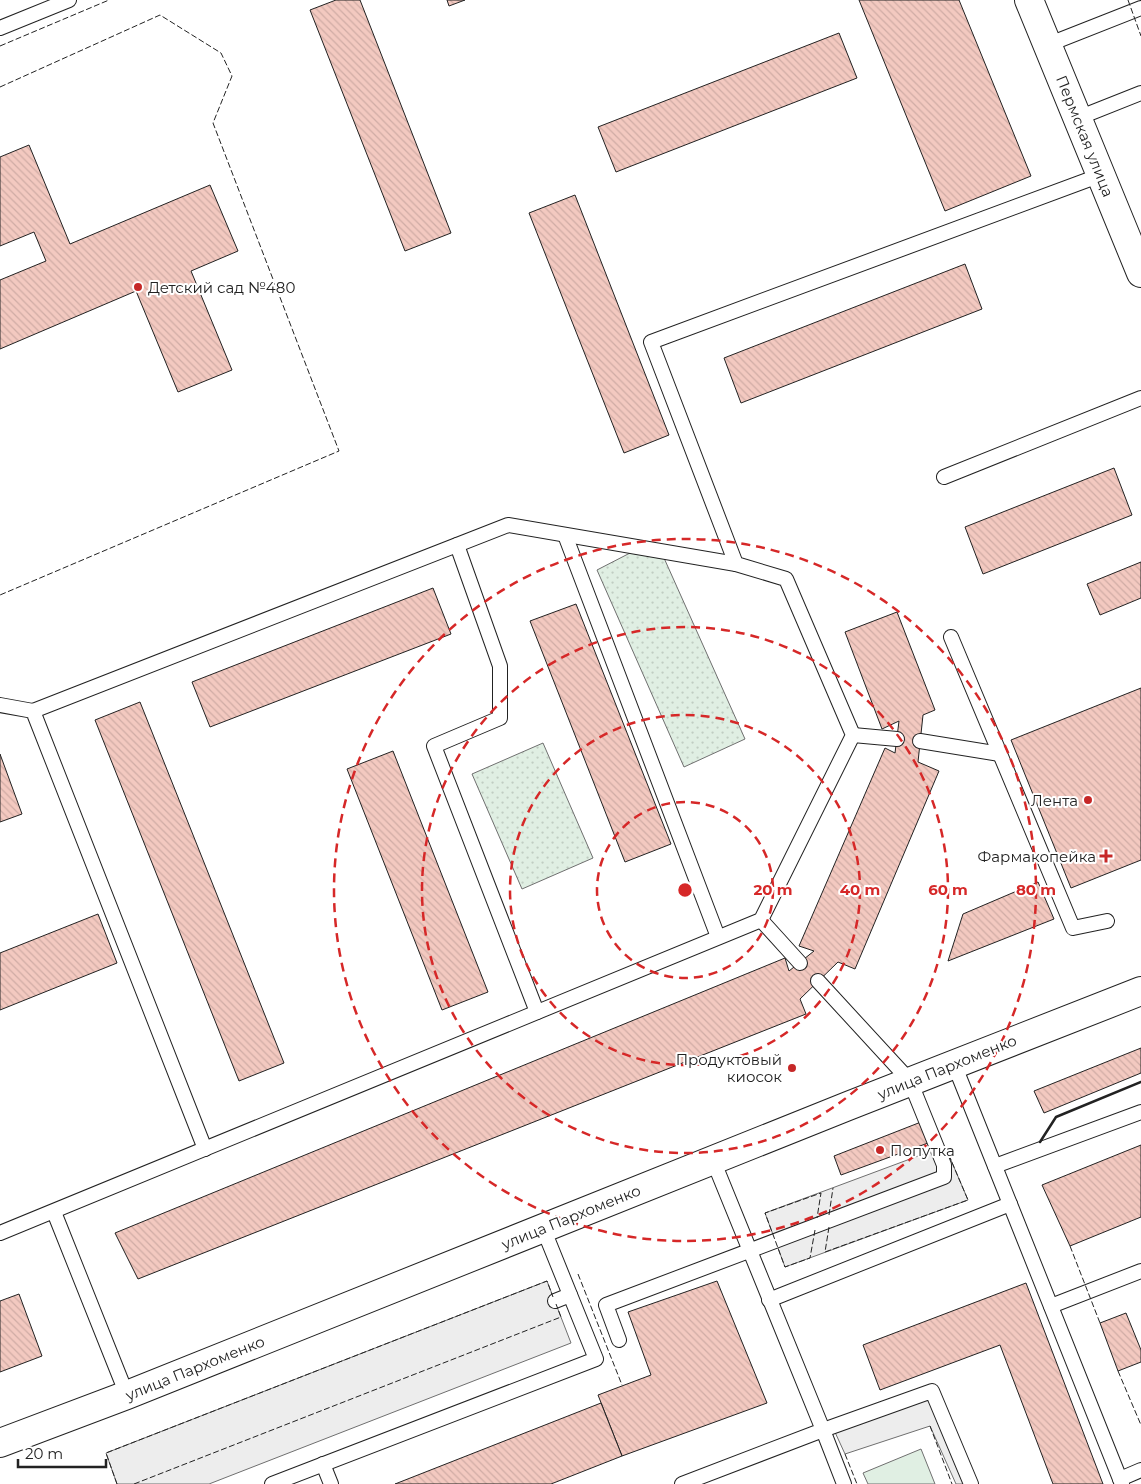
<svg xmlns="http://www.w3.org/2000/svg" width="1141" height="1484" font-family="Montserrat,sans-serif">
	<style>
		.grass { fill: #e0efe3; stroke: #6f6f6f }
		.park { fill: url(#park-dots); stroke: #6f6f6f }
		.parking { fill: #ededed; stroke: #6f6f6f }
		.building { fill: url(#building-back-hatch); stroke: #222 }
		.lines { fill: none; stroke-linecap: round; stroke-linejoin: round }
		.lane-casing { stroke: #222; stroke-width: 16 }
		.secondary-casing { stroke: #222; stroke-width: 30 }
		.lane { stroke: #fff; stroke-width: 14 }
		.secondary { stroke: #fff; stroke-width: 28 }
		.fence { stroke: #222; stroke-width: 1; stroke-dasharray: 6 2.5; stroke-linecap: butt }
		.wall { stroke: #222; stroke-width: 2.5 }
		.ring { fill: none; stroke: #d62828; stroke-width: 2.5; stroke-dasharray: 9 6 }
		.poi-dot { fill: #c62828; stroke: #fff; stroke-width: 2 }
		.labels { text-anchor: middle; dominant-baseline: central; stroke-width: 4; stroke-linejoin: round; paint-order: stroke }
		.street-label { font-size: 15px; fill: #222; stroke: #fff }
		.poi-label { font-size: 15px; fill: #222; stroke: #fff; text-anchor: end }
		.centre { fill: #d62828; stroke: #fff; stroke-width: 2.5 }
		.ring-label { font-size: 15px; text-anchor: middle; font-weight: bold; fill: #d62828; stroke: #fff; stroke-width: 4; stroke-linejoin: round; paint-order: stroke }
	</style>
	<defs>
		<pattern id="park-dots" width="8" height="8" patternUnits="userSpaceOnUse" patternTransform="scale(1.25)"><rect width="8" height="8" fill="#e0efe3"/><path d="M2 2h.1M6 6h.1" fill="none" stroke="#c0cdc2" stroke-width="1.8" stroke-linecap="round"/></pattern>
		<pattern id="building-back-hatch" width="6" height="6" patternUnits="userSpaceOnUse" patternTransform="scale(1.25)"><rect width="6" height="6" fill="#f3c9c0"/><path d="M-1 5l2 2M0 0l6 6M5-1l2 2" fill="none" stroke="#d0aca5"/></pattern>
	</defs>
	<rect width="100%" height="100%" fill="#fff"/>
	<polygon class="grass" points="921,1449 935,1484 868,1484 863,1473"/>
	<g class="park">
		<polygon points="630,553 664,558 745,739 684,767 597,570"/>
		<polygon points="543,743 593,858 522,889 472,774"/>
	</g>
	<g class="parking">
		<polygon points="945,1146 968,1200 785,1267 765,1213"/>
		<polygon points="547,1281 571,1343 209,1484 117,1484 106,1453"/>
		<polygon points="928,1395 966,1484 956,1484 930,1426 845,1454 834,1430"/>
	</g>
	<g class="building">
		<polygon points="336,0 360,0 451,233 405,251 310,10"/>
		<polygon points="447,0 465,0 449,6"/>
		<polygon points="859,0 959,0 1031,176 945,211"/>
		<polygon points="839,33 857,78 616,172 598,127"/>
		<polygon points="29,145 70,244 210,185 238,251 191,271 232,370 178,392 136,291 0,349 0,280 46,261 34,232 0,246 0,157"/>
		<polygon points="575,195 669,435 624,453 529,213"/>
		<polygon points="965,264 982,309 741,403 724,358"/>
		<polygon points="1114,468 1132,515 983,574 965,527"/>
		<polygon points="1141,562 1141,598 1100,615 1087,584"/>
		<polygon points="433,588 451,634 210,727 192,682"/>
		<polygon points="576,604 671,844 625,862 530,621"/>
		<polygon points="897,612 935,710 923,715 918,762 939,771 855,969 838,962 800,999 806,1014 138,1279 115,1233 785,958 789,971 814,951 799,946 885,748 895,753 899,721 882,729 845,632"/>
		<polygon points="1141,688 1141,860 1071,888 1011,740"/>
		<polygon points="140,702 284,1063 239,1081 95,720"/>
		<polygon points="393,751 488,992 442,1010 347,769"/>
		<polygon points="0,754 22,814 0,822"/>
		<polygon points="1038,882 1054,919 948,961 963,914"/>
		<polygon points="98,914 117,963 0,1010 0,953"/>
		<polygon points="1141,1048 1141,1073 1044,1113 1034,1091"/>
		<polygon points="921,1122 928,1143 841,1175 834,1156"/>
		<polygon points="1141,1145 1141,1217 1070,1246 1042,1185"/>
		<polygon points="717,1281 767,1403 622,1456 598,1395 651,1375 628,1312"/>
		<polygon points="1026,1283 1103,1484 1053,1484 1000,1345 880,1390 863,1345"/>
		<polygon points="19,1294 42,1356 0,1372 0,1301"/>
		<polygon points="1126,1313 1141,1350 1141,1362 1118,1371 1100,1323"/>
		<polygon points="601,1403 622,1456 551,1484 395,1484"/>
	</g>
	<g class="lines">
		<defs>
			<g id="lane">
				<polyline points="0,28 69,0"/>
				<polyline points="1047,45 1141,8"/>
				<polyline points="1078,118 1141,93"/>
				<polyline points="944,477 1141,398"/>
				<polyline points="565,535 718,937"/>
				<polyline points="457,545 500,666 500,718 434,746 537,1012"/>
				<polyline points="951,637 1073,928 1107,921"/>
				<polyline points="0,705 33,711 205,1149"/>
				<polyline points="33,711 508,525 736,564"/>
				<polyline points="853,735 897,739"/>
				<polyline points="920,741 1000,754"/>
				<polyline points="761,920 800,963"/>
				<polyline points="954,1064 1122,1484"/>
				<polyline points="995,1166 1141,1112"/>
				<polyline points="54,1212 127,1395"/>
				<polyline points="0,1233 761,920 853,735 786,579 736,564 651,342 1101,175"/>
				<polyline points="769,1300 1010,1204"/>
				<polyline points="555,1301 570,1295"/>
				<polyline points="1051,1306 1141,1271"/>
				<polyline points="619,1340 606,1305 944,1177 944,1165 910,1081 818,981"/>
				<polyline points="323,1464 331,1484"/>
				<polyline points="1120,1479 1141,1470"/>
				<polyline points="272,1484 596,1359 543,1228"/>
				<polyline points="682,1484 823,1430 713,1160"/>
				<polyline points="844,1484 823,1430 932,1391 971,1484"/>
			</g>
			<g id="secondary">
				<polyline points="1029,0 1141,273"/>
				<polyline points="0,1443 127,1395 848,1106 1141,991"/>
			</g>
		</defs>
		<use href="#lane" class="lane-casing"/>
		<use href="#secondary" class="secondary-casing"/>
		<use href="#lane" class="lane"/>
		<use href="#secondary" class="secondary"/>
		<g class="fence">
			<polyline points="1128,0 1141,36"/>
			<polyline points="0,46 109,0"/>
			<polyline points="0,87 160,15 221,53 232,76 213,123 339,451 0,595"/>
			<polyline points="829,1215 833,1188"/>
			<polyline points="829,1227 825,1252 968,1200 945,1146"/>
			<polyline points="815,1230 810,1258 785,1267 765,1213 821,1193 817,1218"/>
			<polyline points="1070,1246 1100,1323"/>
			<polyline points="578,1274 622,1385"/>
			<polyline points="1118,1371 1141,1425"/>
			<polyline points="930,1426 952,1484"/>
			<polyline points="845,1454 857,1484"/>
			<polyline points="117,1484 106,1453 547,1281 553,1297"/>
			<polyline points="134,1484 561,1317 556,1304"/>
		</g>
		<polyline class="wall" points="1040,1142 1056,1117 1141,1082"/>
	</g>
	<g class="ring">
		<circle cx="685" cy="890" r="88"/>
		<circle cx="685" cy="890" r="175"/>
		<circle cx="685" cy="890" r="263"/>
		<circle cx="685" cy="890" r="351"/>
	</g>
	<g class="poi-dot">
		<circle cx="138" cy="287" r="5"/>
		<circle cx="1088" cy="800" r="5"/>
		<path d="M1103.5 848.5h5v5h5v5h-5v5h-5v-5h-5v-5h5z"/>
		<circle cx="792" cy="1068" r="5"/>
		<circle cx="880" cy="1150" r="5"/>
	</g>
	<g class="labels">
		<g class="street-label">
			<text transform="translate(1085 136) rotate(68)">Пермская улица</text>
			<text transform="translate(947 1067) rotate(-22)">улица Пархоменко</text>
			<text transform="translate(571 1217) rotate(-22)">улица Пархоменко</text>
			<text transform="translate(195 1368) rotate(-22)">улица Пархоменко</text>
		</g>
		<g class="poi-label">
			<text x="148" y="287" text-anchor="start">Детский сад №480</text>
			<text x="1078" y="800">Лента</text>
			<text x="1096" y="856">Фармакопейка</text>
			<text x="782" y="1059">Продуктовый<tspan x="782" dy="17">киосок</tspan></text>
			<text x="890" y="1150" text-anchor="start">Попутка</text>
		</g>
	</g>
	<circle cx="685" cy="890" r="8" class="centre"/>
	<g class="ring-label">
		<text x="773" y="895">20 m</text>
		<text x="860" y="895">40 m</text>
		<text x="948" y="895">60 m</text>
		<text x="1036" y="895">80 m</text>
	</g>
	<path d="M18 1459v8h88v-8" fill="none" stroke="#222222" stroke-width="2.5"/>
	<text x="25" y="1459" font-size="15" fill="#222222" stroke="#ffffff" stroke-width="4" paint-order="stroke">20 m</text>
</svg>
